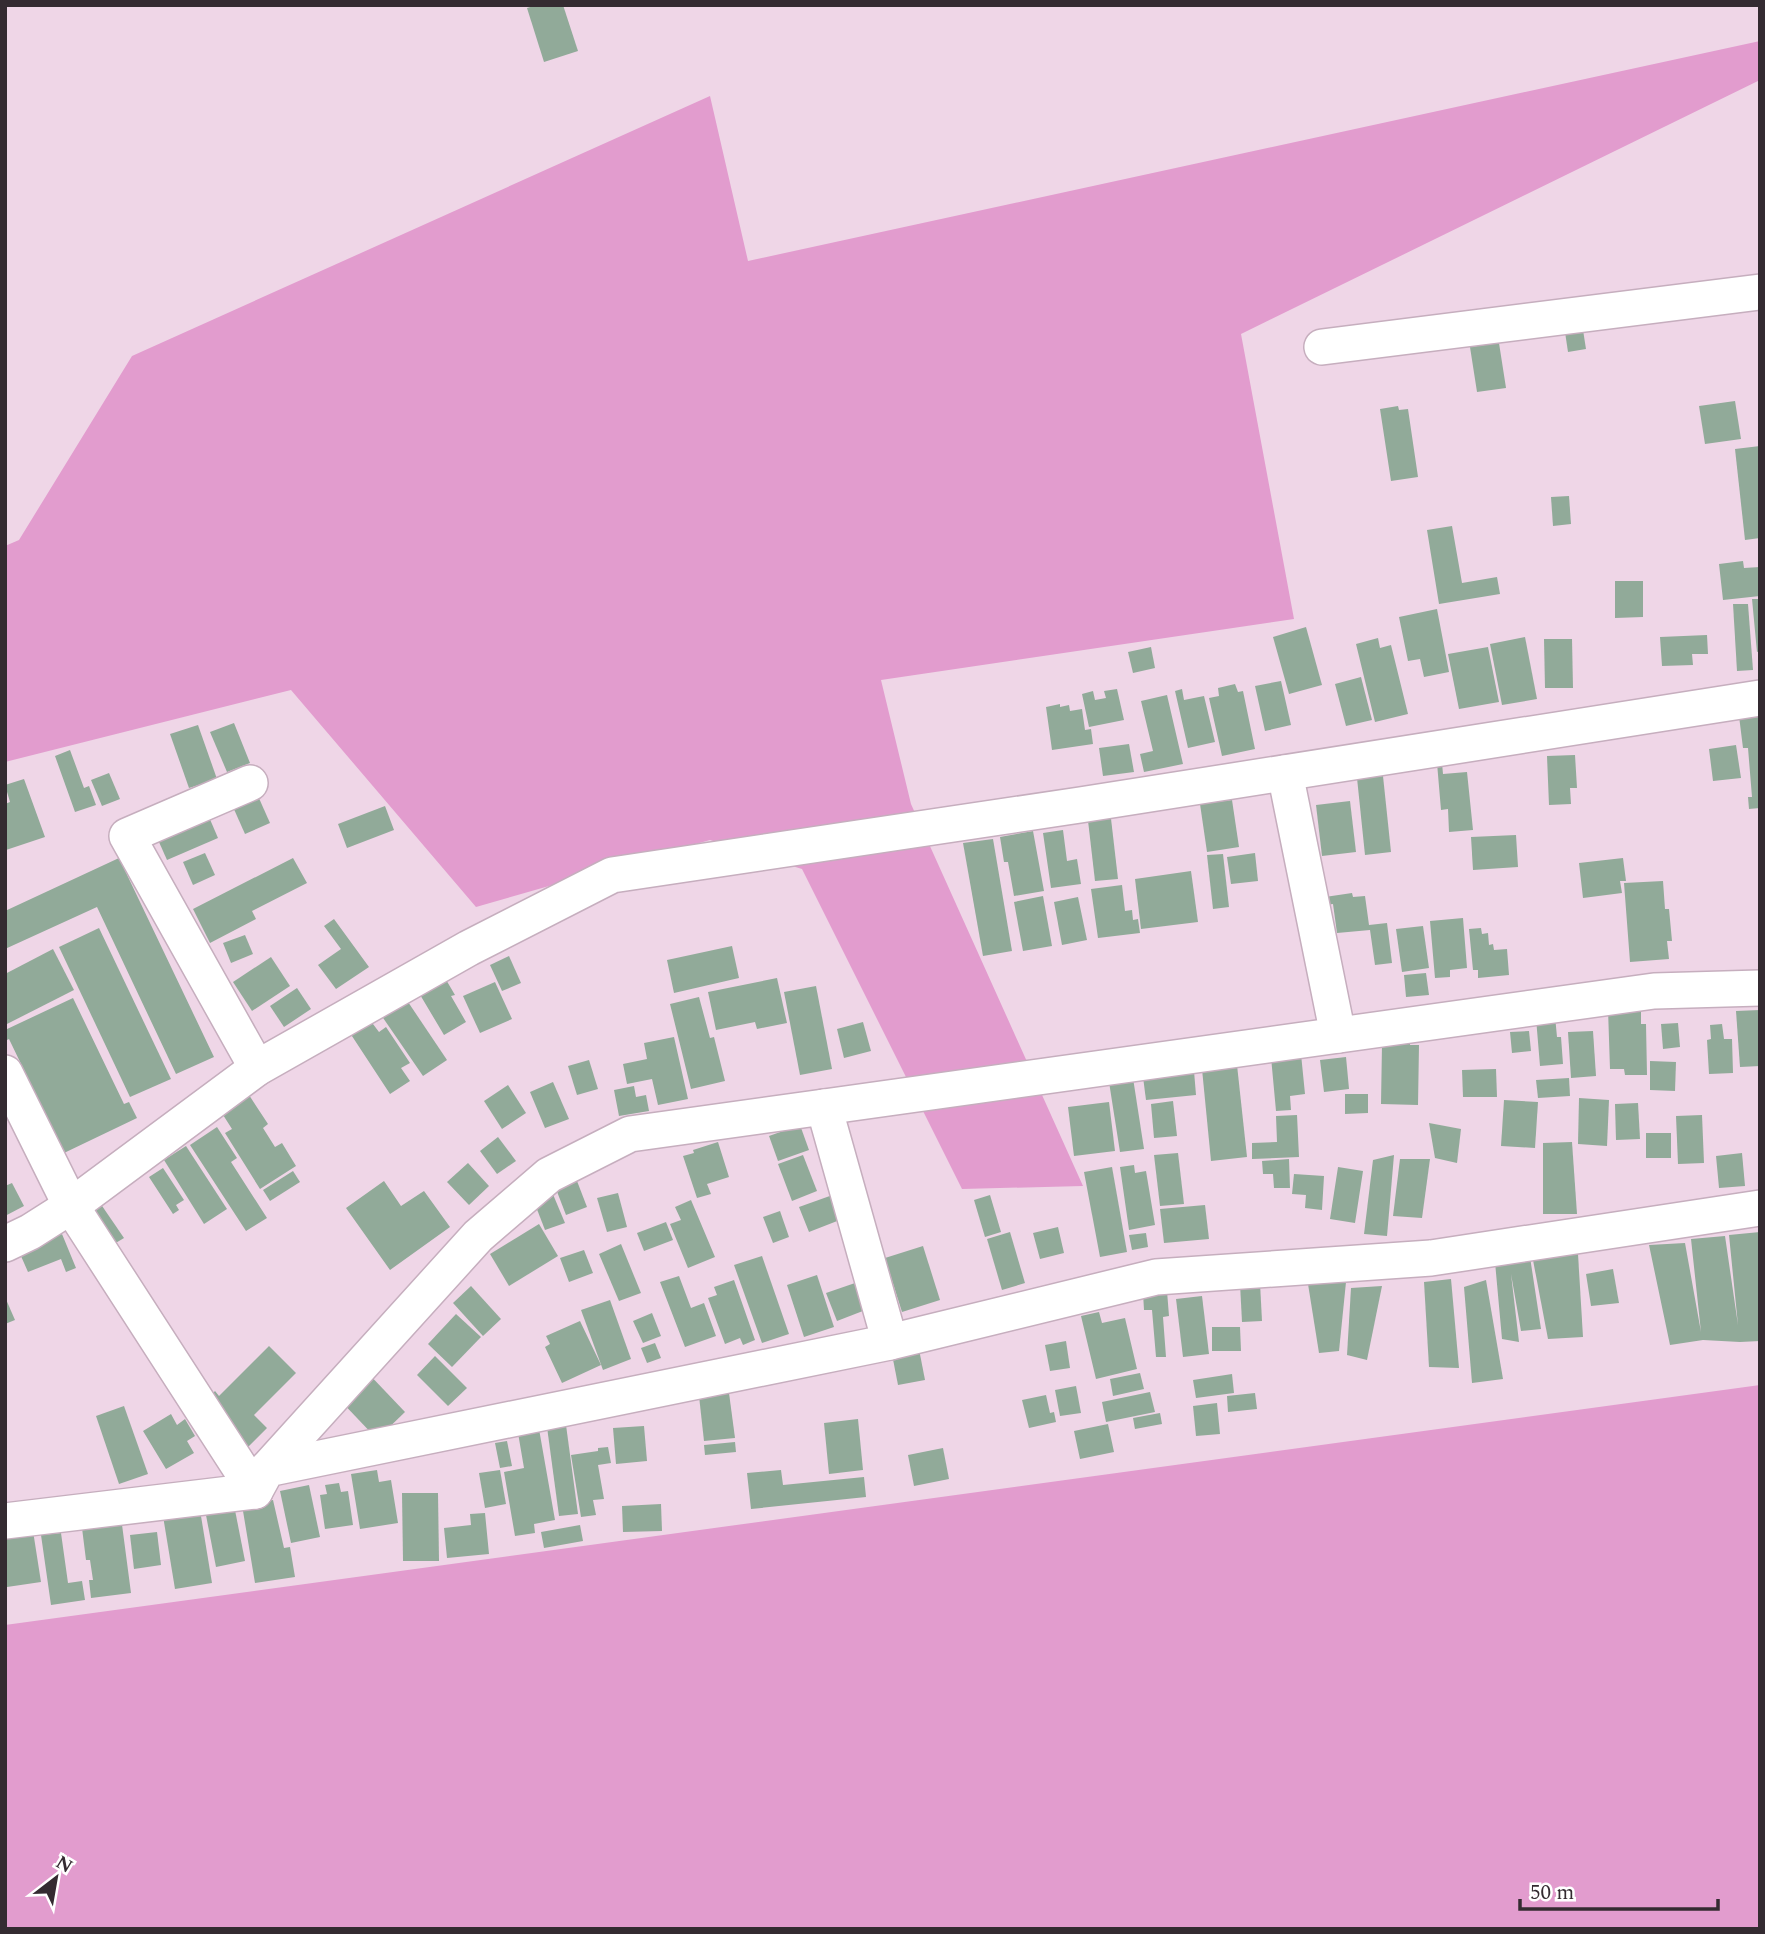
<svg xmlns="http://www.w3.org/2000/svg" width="1765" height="1934" font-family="Spectral,serif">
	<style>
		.green { fill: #e29cce }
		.building { fill: #91aa99 }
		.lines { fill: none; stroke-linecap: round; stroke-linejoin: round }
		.minor-casing { stroke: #c6aebe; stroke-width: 38 }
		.minor { stroke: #fff; stroke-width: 35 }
	</style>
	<rect width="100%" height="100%" fill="#efd6e7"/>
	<g class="green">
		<polygon points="1760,41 1760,80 1241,334 1294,619 881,680 911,804 1083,1186 962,1189 802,869 710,840 476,907 291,690 5,762 5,546 19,540 132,356 710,96 748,261"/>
		<polygon points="1760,1385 1760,1929 5,1929 5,1625"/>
	</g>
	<g class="building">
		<polygon points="537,5 563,5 578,51 544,62 527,8"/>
		<polygon points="1583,330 1586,349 1568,352 1565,332"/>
		<polygon points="1499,343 1506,388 1477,392 1470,347"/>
		<polygon points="1735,401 1741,439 1705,444 1699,406"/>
		<polygon points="1398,406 1399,410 1408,409 1418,477 1391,481 1380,409"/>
		<polygon points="1760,446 1760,538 1745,540 1735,449"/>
		<polygon points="1569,496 1571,524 1553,526 1551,497"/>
		<polygon points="1452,526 1462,583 1497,577 1500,594 1439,604 1427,530"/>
		<polygon points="1743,561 1744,568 1760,567 1760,596 1723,600 1719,564"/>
		<polygon points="1615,581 1643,581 1643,617 1615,618"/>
		<polygon points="1752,599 1760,599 1760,651 1757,652"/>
		<polygon points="1733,604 1748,604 1753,670 1737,671"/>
		<polygon points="1437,609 1449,672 1424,677 1420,659 1408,661 1399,617"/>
		<polygon points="1306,627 1322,685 1289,694 1273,637"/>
		<polygon points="1707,635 1708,654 1692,654 1693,665 1662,666 1660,637"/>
		<polygon points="1525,637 1537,699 1502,705 1490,644"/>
		<polygon points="1378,638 1380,648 1391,645 1408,714 1375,722 1356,644"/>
		<polygon points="1544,639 1572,639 1573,688 1545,688"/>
		<polygon points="1151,647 1155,668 1133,673 1128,652"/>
		<polygon points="1488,647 1499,702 1459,709 1448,654"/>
		<polygon points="1361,677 1372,720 1346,726 1335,684"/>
		<polygon points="1281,681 1291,725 1265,731 1255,686"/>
		<polygon points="1235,684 1238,692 1243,691 1255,749 1222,756 1209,698 1219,696 1218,688"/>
		<polygon points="1117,689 1124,720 1089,727 1082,694 1093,691 1095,700 1106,698 1104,691"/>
		<polygon points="1182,689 1184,700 1204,696 1215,742 1188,748 1175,691"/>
		<polygon points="1167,695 1183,764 1144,772 1140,754 1153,751 1141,701"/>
		<polygon points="1060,704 1060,707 1069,705 1070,711 1082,709 1085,730 1091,729 1093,744 1052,750 1046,707"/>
		<polygon points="1760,705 1760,808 1749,809 1748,797 1752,797 1748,748 1743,748 1738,708"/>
		<polygon points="234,723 250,763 227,772 210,732"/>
		<polygon points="198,725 217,779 189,788 170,734"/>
		<polygon points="1129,744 1134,772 1103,776 1099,748"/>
		<polygon points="1736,745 1741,778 1713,781 1709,749"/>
		<polygon points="70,750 84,788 89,786 96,805 75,812 55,756"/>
		<polygon points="1575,755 1577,788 1570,788 1571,804 1549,805 1547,756"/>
		<polygon points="1437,763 1442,763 1443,774 1467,772 1473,830 1449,832 1448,809 1441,810"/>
		<polygon points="109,773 120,799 102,806 91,780"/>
		<polygon points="1383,776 1391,852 1365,855 1357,778"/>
		<polygon points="24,779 45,837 6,850 5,804 10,802 5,785"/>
		<polygon points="258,796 270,823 245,834 233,807"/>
		<polygon points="1232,800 1239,847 1207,852 1200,804"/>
		<polygon points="1350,801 1356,852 1322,856 1316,805"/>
		<polygon points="385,806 394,830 347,848 338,824"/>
		<polygon points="206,810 218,838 167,860 155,833"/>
		<polygon points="1110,810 1118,879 1095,881 1087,812"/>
		<polygon points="1063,830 1067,861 1077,859 1081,884 1051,888 1043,833"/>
		<polygon points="1033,831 1044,891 1014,896 1008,862 1004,862 1000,837"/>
		<polygon points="1516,835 1518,867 1473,870 1471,837"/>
		<polygon points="993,839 1012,951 983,956 963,843"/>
		<polygon points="205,853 215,875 193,885 183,862"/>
		<polygon points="1255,853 1258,881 1231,884 1227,857"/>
		<polygon points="1223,854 1229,907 1213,909 1207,855"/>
		<polygon points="119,858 214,1057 176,1074 97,907 5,949 5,911"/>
		<polygon points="293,858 307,883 252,911 256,919 210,943 193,909"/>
		<polygon points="1623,858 1626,881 1620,881 1622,893 1583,898 1579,863"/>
		<polygon points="1191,871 1198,922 1141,929 1135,879"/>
		<polygon points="1663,881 1665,909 1669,909 1672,941 1667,941 1669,959 1630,962 1624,883"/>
		<polygon points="1122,885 1125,911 1132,910 1133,920 1138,919 1140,933 1098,938 1091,889"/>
		<polygon points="1352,893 1353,897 1365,896 1369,925 1387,923 1392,963 1375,965 1370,930 1337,933 1333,904 1326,905 1325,897"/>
		<polygon points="1043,896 1052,946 1023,951 1014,902"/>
		<polygon points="1078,897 1087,940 1062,945 1054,902"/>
		<polygon points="1463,918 1467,968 1450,970 1450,977 1435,978 1430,921"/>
		<polygon points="334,919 369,967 336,989 318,965 341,949 324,926"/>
		<polygon points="1423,926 1429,968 1402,972 1396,929"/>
		<polygon points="99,928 171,1079 130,1097 59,947"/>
		<polygon points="1481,928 1482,934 1488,933 1489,945 1493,944 1494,950 1507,949 1509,975 1478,978 1478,970 1473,970 1469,929"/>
		<polygon points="245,935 253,954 231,963 223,943"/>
		<polygon points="732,946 739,978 674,993 667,960"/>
		<polygon points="53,949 74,990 5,1025 5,974"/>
		<polygon points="509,956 521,983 502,991 490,965"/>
		<polygon points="271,957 290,986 252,1011 233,982"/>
		<polygon points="1426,973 1429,995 1406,997 1404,975"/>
		<polygon points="445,978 455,995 451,996 466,1022 444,1035 419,993"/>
		<polygon points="777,978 787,1023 757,1029 755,1022 716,1030 708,992"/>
		<polygon points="495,982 512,1019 480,1033 463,996"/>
		<polygon points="816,986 832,1069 800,1075 784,992"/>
		<polygon points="297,988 311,1009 284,1027 270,1006"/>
		<polygon points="404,996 447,1060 423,1076 379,1012"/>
		<polygon points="699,997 710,1038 714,1037 725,1081 691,1089 670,1004"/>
		<polygon points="73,998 124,1104 129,1102 137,1118 64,1153 9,1039 5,1041 5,1030"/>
		<polygon points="1641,1008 1641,1024 1646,1024 1647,1075 1625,1075 1624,1069 1610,1069 1608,1009"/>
		<polygon points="1760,1010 1760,1066 1740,1067 1736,1011"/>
		<polygon points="1555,1016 1557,1037 1561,1037 1563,1064 1540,1066 1536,1018"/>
		<polygon points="370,1020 379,1032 386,1027 410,1063 401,1068 410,1081 390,1094 350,1033"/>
		<polygon points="863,1022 871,1051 844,1058 837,1029"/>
		<polygon points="1678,1023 1680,1047 1663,1049 1661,1024"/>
		<polygon points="1722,1024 1724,1039 1732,1039 1733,1073 1709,1074 1707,1040 1711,1039 1710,1025"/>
		<polygon points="1529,1031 1531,1051 1512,1053 1510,1032"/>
		<polygon points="1593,1031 1596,1076 1571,1078 1568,1032"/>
		<polygon points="674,1037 688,1099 658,1105 652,1079 627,1084 623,1064 647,1059 644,1043"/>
		<polygon points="1410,1037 1410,1045 1419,1045 1418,1105 1381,1104 1382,1044"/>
		<polygon points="1301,1054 1305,1094 1290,1096 1291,1110 1276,1111 1271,1057"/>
		<polygon points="1346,1057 1349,1089 1324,1092 1320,1060"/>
		<polygon points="589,1060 598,1089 577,1095 568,1066"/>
		<polygon points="1650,1061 1676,1062 1675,1091 1650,1090"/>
		<polygon points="1237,1065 1247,1157 1211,1161 1202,1069"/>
		<polygon points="1496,1069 1497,1097 1463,1097 1462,1070"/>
		<polygon points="1194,1071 1196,1095 1146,1100 1143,1077"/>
		<polygon points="1133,1078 1144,1149 1120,1152 1109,1082"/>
		<polygon points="1569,1078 1570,1096 1538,1098 1536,1080"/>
		<polygon points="553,1082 569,1119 545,1128 530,1092"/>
		<polygon points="508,1085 526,1113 502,1129 484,1101"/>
		<polygon points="634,1086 636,1097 646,1095 649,1111 619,1116 614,1090"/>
		<polygon points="1345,1094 1368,1094 1368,1113 1345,1114"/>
		<polygon points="249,1095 268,1124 263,1128 275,1147 282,1143 296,1166 260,1189 225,1133 232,1129 218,1107"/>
		<polygon points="1579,1098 1609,1100 1607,1146 1578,1144"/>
		<polygon points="1504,1100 1538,1102 1535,1148 1501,1146"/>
		<polygon points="1173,1101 1177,1136 1154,1138 1151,1104"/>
		<polygon points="1109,1102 1115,1151 1074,1156 1068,1107"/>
		<polygon points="1638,1103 1640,1139 1616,1140 1615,1104"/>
		<polygon points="1297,1115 1299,1157 1252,1159 1252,1143 1277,1142 1276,1116"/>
		<polygon points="1702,1115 1704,1163 1678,1164 1676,1116"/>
		<polygon points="1429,1123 1461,1129 1457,1163 1435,1158"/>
		<polygon points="800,1125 809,1150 778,1161 769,1136"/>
		<polygon points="217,1127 237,1158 231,1162 267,1218 246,1231 190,1145"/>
		<rect x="1646" y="1133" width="25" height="25"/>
		<polygon points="498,1137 516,1161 497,1174 480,1151"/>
		<polygon points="718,1142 729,1177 707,1184 711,1194 697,1198 683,1156 694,1153 693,1150"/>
		<polygon points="1572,1142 1577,1214 1543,1214 1543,1143"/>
		<polygon points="186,1146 227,1209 204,1224 164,1160"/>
		<polygon points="1178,1153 1184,1204 1160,1206 1154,1155"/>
		<polygon points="1742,1153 1745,1186 1719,1188 1716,1156"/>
		<polygon points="803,1155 817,1191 792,1201 778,1164"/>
		<polygon points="1394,1155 1387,1236 1364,1234 1373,1160"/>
		<polygon points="1289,1159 1290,1188 1274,1188 1273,1174 1263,1174 1262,1161"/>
		<polygon points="1400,1159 1430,1159 1422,1218 1393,1216"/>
		<polygon points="468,1163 489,1186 469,1205 447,1182"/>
		<polygon points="1134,1165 1135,1173 1146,1171 1155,1225 1129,1230 1120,1167"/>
		<polygon points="1112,1167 1127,1252 1100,1257 1084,1172"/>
		<polygon points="1338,1167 1363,1171 1355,1223 1330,1219"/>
		<polygon points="163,1168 184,1200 176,1205 179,1210 173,1214 149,1177"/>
		<polygon points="293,1171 300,1182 270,1201 263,1190"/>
		<polygon points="1294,1174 1324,1176 1322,1210 1305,1208 1306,1195 1292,1194"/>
		<polygon points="384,1181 401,1206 424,1191 450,1227 390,1270 346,1208"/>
		<polygon points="577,1181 587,1207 566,1215 556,1189"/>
		<polygon points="12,1183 24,1206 5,1216 5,1186"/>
		<polygon points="552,1192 565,1223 545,1230 533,1199"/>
		<polygon points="841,1192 850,1216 809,1232 799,1207"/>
		<polygon points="618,1193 627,1227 607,1232 597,1198"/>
		<polygon points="990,1195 1001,1232 985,1237 974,1200"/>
		<polygon points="98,1200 124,1238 109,1247 84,1209"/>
		<polygon points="691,1200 715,1257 688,1268 670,1224 681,1220 675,1207"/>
		<polygon points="1205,1205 1209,1239 1164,1243 1160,1209"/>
		<polygon points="780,1211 789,1237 773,1243 763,1217"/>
		<polygon points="666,1222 673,1240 644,1251 637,1233"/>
		<polygon points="539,1224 558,1256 509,1286 490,1254"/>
		<polygon points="1058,1227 1064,1253 1040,1259 1033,1233"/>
		<polygon points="1010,1232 1025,1283 1002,1290 987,1239"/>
		<polygon points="1760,1232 1760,1341 1740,1342 1703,1340 1670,1345 1649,1245 1685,1243 1701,1332 1691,1239 1725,1236 1738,1325 1729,1235"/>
		<polygon points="1146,1233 1148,1247 1132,1250 1129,1235"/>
		<polygon points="62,1234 76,1268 66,1272 61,1259 28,1272 17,1247 29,1247"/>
		<polygon points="621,1244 641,1293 619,1301 599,1254"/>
		<polygon points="923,1246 940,1300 902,1312 885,1258"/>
		<polygon points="584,1250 593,1273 569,1282 560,1258"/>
		<polygon points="1578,1254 1583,1337 1548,1339 1533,1260"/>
		<polygon points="762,1256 789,1334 762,1343 734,1265"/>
		<polygon points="1530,1257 1541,1329 1521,1331 1511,1274 1519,1342 1502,1339 1495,1262"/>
		<polygon points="1613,1269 1619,1303 1591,1306 1586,1274"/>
		<polygon points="817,1275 834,1327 804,1337 787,1285"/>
		<polygon points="679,1276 691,1308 704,1303 716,1336 685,1347 660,1282"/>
		<polygon points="1451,1279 1459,1368 1429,1367 1424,1282"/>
		<polygon points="734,1280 755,1340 743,1345 740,1338 725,1344 708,1298 717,1295 714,1287"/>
		<polygon points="1486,1280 1503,1379 1472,1383 1464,1287"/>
		<polygon points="858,1282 868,1309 837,1321 826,1293"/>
		<polygon points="1346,1282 1339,1351 1319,1353 1308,1284"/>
		<polygon points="1260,1283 1262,1321 1242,1322 1240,1284"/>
		<polygon points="471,1286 501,1319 483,1336 453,1303"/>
		<polygon points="1382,1286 1367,1360 1347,1355 1351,1288"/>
		<polygon points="1167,1291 1169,1316 1163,1317 1166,1357 1156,1357 1152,1310 1144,1310 1143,1293"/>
		<polygon points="1202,1296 1209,1354 1183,1357 1176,1299"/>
		<polygon points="5,1297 15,1320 5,1324"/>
		<polygon points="610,1300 631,1359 603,1370 581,1310"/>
		<polygon points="1099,1312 1102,1323 1125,1318 1137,1369 1096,1379 1081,1316"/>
		<polygon points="652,1313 661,1336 643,1343 633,1321"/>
		<polygon points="456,1314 481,1337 452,1367 428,1344"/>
		<polygon points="580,1321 601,1365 562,1383 545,1347 550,1344 546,1336"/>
		<polygon points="1212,1327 1240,1327 1241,1351 1212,1351"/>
		<polygon points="1066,1341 1070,1368 1050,1371 1045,1345"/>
		<polygon points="655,1343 661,1358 647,1363 641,1348"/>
		<polygon points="918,1344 925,1380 898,1385 891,1349"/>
		<polygon points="269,1346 296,1373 254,1415 267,1428 246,1449 203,1404 215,1391 219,1396"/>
		<polygon points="435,1356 467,1388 448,1406 417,1375"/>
		<polygon points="365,1370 405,1412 377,1439 337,1397"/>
		<polygon points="1140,1373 1144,1389 1113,1396 1110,1379"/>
		<polygon points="1232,1374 1234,1393 1196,1398 1193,1380"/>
		<polygon points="1076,1386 1081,1413 1060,1416 1055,1390"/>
		<polygon points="1150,1392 1155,1412 1106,1422 1102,1402"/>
		<polygon points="729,1393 735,1438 704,1441 699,1396"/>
		<polygon points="1255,1393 1257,1409 1228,1412 1227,1396"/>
		<polygon points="1046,1395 1050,1413 1054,1412 1056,1422 1029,1428 1022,1400"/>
		<polygon points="1217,1403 1220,1434 1196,1436 1193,1406"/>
		<polygon points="124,1406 148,1474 119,1484 96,1416"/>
		<polygon points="1160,1413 1162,1424 1135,1429 1133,1418"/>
		<polygon points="171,1414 177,1425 185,1419 195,1436 187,1441 194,1453 166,1469 143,1431"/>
		<polygon points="858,1419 863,1470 829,1474 824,1423"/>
		<polygon points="1108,1424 1114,1452 1080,1459 1074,1431"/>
		<polygon points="566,1425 578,1514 559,1516 547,1427"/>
		<polygon points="644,1426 647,1461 616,1464 613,1428"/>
		<polygon points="539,1429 555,1520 534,1524 535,1533 515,1536 504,1472 524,1468 518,1433"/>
		<polygon points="507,1441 512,1466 500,1468 495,1443"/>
		<polygon points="735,1442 736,1452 705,1455 704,1445"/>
		<polygon points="608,1447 611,1463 598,1465 604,1499 593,1500 596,1515 581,1517 571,1455 598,1451 598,1448"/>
		<polygon points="943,1448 949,1479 914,1486 908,1455"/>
		<polygon points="377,1470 379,1482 391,1480 398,1523 360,1529 351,1474"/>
		<polygon points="500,1470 506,1504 485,1508 479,1473"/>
		<polygon points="781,1470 783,1485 864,1477 866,1497 751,1509 747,1473"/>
		<polygon points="339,1483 341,1492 348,1491 353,1525 325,1529 320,1495 327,1494 325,1485"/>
		<polygon points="309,1485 320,1537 291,1543 280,1491"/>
		<polygon points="402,1493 438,1493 439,1561 403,1561"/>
		<polygon points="273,1500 284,1548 290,1547 295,1577 255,1583 242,1505"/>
		<polygon points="661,1504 662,1531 623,1532 622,1506"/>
		<polygon points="234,1505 245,1561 216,1567 205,1510"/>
		<polygon points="200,1510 212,1583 175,1589 163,1516"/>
		<polygon points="485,1513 489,1554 447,1558 444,1528 471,1525 470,1514"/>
		<polygon points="121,1517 131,1593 91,1598 89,1580 93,1580 90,1560 86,1560 82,1528"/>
		<polygon points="580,1525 583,1541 544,1548 541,1532"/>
		<polygon points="33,1531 41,1582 7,1587 5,1535"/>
		<polygon points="157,1532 161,1565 134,1569 130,1535"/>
		<polygon points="61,1533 68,1583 82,1581 85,1600 51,1605 41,1535"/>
	</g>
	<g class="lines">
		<defs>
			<g id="minor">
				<polyline points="1322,347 1760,292"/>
				<polyline points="1285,773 1338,1035"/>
				<polyline points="250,783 127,836 257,1068"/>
				<polyline points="5,1073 71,1206 255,1491"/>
				<polyline points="824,1107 1654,991 1760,988"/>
				<polyline points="5,1244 30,1232 71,1206 257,1068 469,948 612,875 1080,805 1760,698"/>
				<polyline points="267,1469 478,1236 549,1175 630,1134 824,1107 890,1342"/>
				<polyline points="5,1521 255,1491 267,1469 890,1342 1156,1277 1431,1258 1760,1208"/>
			</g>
		</defs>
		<use href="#minor" class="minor-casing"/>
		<use href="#minor" class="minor"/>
	</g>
	<rect width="1765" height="1934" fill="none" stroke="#342b31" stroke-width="14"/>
	<g transform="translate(56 1878) rotate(31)" stroke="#ffffff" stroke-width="5" paint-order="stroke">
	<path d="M0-5L12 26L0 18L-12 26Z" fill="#342b31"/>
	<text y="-10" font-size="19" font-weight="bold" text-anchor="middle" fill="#342b31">N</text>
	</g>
	<path d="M1520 1899v10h198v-10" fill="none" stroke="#342b31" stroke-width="3.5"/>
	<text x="1530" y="1899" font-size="21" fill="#342b31" stroke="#ffffff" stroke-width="5" paint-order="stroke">50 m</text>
</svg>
